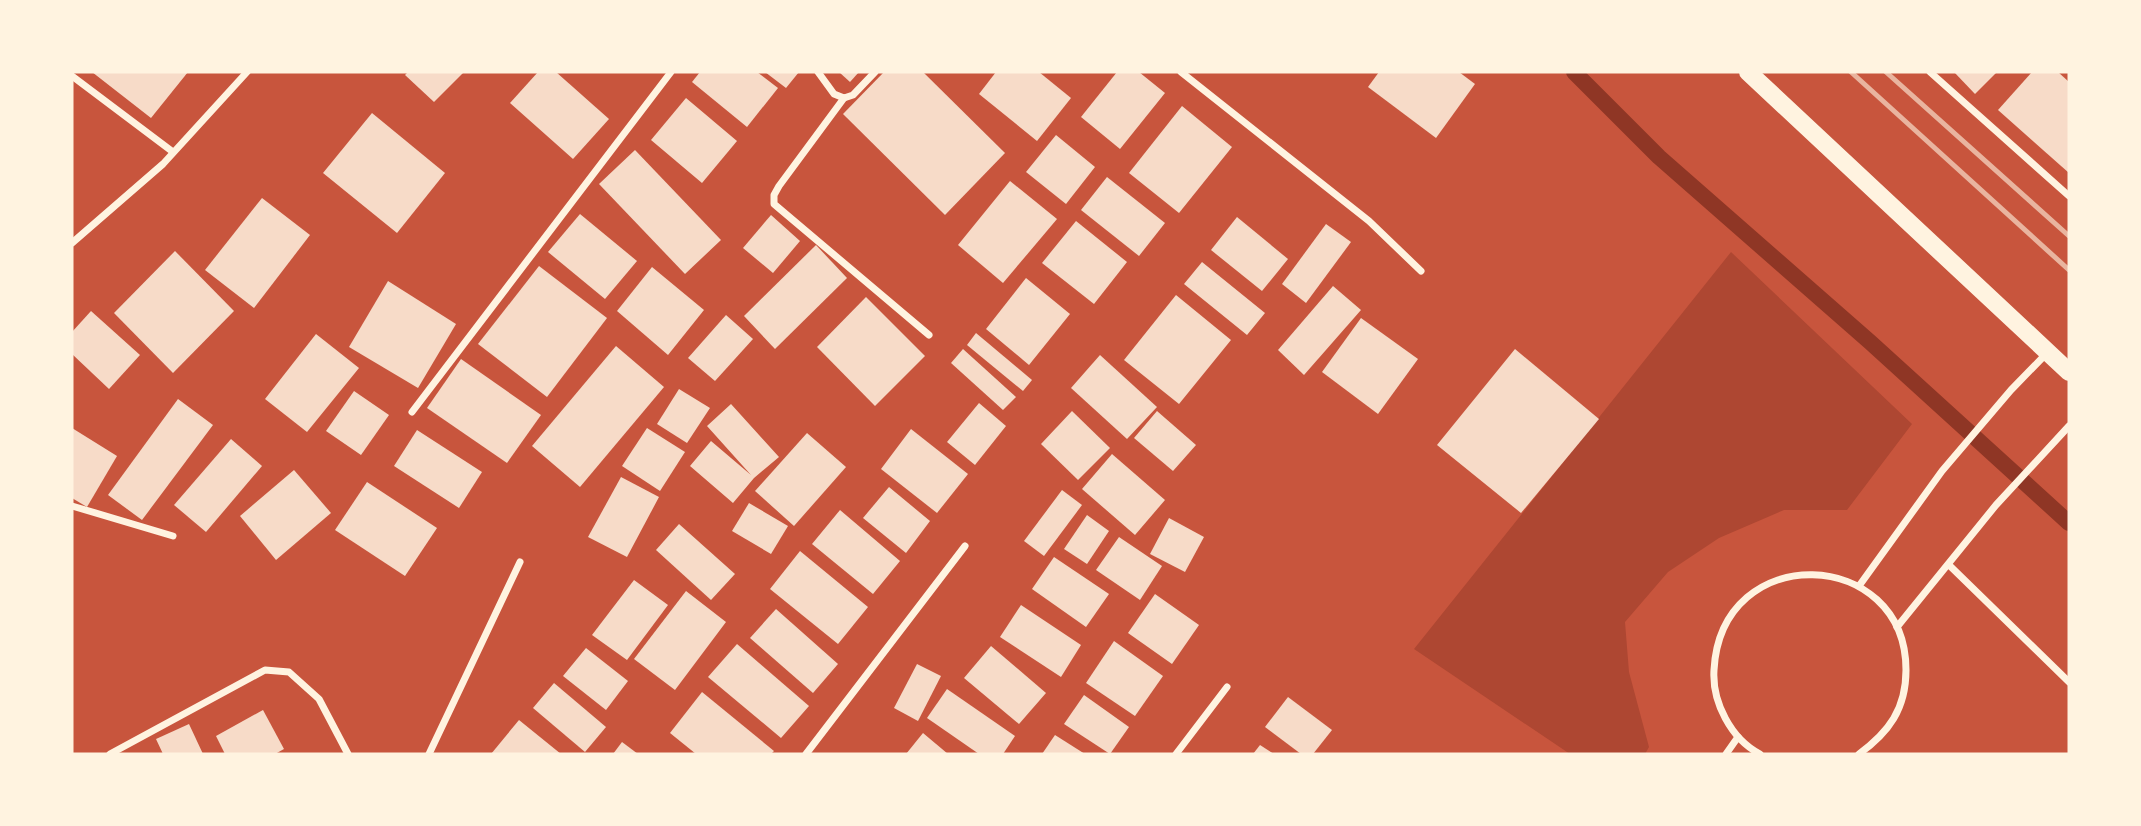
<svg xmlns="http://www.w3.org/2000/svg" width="2141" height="826" font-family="'Exo 2',sans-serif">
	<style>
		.green { fill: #ae4732 }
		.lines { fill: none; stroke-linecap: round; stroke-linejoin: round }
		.stream { stroke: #8f3625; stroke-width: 16 }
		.building { fill: #f7dbc8 }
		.minor { stroke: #fff3e0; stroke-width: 7 }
		.primary { stroke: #fff3e0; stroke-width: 18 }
		.rail { stroke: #e9b49f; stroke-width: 5 }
	</style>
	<rect width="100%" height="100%" fill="#c8553d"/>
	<polygon class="green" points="1731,252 1912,424 1847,510 1784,510 1719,538 1668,572 1625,622 1629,672 1649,747 1645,754 1570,754 1414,649"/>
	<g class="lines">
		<polyline class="stream" points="1574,72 1659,157 1870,342 2069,523"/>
	</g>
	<g class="building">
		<polygon points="92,72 188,72 151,118"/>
		<polygon points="408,72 464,72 434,102 405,75"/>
		<polygon points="538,72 556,72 609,119 573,159 510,103"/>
		<polygon points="700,72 757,72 778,88 747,127 692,82"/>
		<polygon points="765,72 799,72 786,88"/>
		<polygon points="839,72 859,72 850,82"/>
		<polygon points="884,72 923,72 1005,153 945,215 843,114"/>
		<polygon points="996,72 1039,72 1071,98 1037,141 979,94"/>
		<polygon points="1117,72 1139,72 1165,93 1120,149 1081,117"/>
		<polygon points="1379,72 1459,72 1475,84 1436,138 1368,87"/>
		<polygon points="1954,72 1997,72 1975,94"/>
		<polygon points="2032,72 2058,72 2069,82 2069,173 1998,110"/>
		<polygon points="686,98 737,141 702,183 651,140"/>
		<polygon points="1182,106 1232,147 1179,213 1129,173"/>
		<polygon points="372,113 445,173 397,233 323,173"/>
		<polygon points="1056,135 1095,167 1066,204 1026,172"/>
		<polygon points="635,150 721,240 685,274 599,184"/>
		<polygon points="1107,177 1165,223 1139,256 1081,210"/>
		<polygon points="1010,181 1057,219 1003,283 958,245"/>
		<polygon points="262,198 310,235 254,308 205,270"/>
		<polygon points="580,214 637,261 605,299 548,252"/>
		<polygon points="771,215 800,241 773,273 743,248"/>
		<polygon points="1237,217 1288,259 1262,291 1211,250"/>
		<polygon points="1076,221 1127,262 1094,304 1042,263"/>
		<polygon points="1326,224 1351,242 1306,303 1282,284"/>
		<polygon points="816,245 847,278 775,349 744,316"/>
		<polygon points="175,251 234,311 173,373 114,313"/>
		<polygon points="1202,262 1265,313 1247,335 1184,284"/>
		<polygon points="539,266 607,318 547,397 478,344"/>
		<polygon points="652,267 704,310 668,355 617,311"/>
		<polygon points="1026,278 1070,314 1029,365 986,329"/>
		<polygon points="388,281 456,324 418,388 349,347"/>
		<polygon points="1333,286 1361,310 1304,375 1278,350"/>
		<polygon points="1176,295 1231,340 1179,404 1124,360"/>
		<polygon points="866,297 925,356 875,406 817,347"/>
		<polygon points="91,311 140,355 109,389 72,354 72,332"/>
		<polygon points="726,315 753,339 715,381 688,358"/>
		<polygon points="1361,318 1418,359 1378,414 1322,372"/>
		<polygon points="976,333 1032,380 1023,391 967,345"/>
		<polygon points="316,334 359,368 307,432 265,399"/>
		<polygon points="616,346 664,387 580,487 532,446"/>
		<polygon points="963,349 1016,397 1003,410 951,363"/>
		<polygon points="1515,349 1599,419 1521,513 1437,445"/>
		<polygon points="1100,355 1157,407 1127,439 1071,388"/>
		<polygon points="461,359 541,415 507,463 427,408"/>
		<polygon points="679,389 710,408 687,443 657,424"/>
		<polygon points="354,391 389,415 361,455 326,431"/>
		<polygon points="178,399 213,425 142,520 108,495"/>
		<polygon points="979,403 1006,426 975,465 947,442"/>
		<polygon points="731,404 779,457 754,478 733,503 690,466 711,441 751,475 707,426"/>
		<polygon points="1072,411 1110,448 1078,480 1041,444"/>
		<polygon points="1157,411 1196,445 1173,471 1134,438"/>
		<polygon points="72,428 117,456 87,507 72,498"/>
		<polygon points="647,428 685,452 660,491 622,466"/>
		<polygon points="911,429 968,474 937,513 881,469"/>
		<polygon points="417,430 482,472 459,508 394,466"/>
		<polygon points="807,433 846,467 794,526 755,491"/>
		<polygon points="231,439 262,466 206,532 174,505"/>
		<polygon points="1112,454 1165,500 1135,535 1082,489"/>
		<polygon points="294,470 331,513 276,560 240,516"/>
		<polygon points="621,477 659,497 627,557 588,537"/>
		<polygon points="367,482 437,528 405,576 335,530"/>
		<polygon points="889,487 930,521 906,553 863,518"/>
		<polygon points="1062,490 1082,505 1044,556 1024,541"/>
		<polygon points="749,503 788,526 771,554 732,531"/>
		<polygon points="840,510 900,561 873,594 812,544"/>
		<polygon points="1087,515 1109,531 1087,564 1064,549"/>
		<polygon points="1169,518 1204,537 1185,572 1150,554"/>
		<polygon points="679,524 735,574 711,600 656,550"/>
		<polygon points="1119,537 1162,566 1140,600 1096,570"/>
		<polygon points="800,551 868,607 838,644 770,589"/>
		<polygon points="1054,557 1109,594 1086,627 1032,589"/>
		<polygon points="634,580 668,605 627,660 592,635"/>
		<polygon points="686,591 726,622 675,690 634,659"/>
		<polygon points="1155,594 1199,625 1172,664 1128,633"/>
		<polygon points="1021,605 1081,645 1061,677 1000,637"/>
		<polygon points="776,609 838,664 813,693 750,638"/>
		<polygon points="1114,641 1163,676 1135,716 1086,683"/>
		<polygon points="737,644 809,706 781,738 708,677"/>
		<polygon points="991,646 1046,693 1019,724 964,678"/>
		<polygon points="586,648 628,681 606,710 563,676"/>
		<polygon points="917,664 941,676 918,721 894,708"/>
		<polygon points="554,683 606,727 585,752 533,708"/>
		<polygon points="947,689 1015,736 1003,754 979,754 927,718"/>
		<polygon points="702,692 774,751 771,754 696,754 670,733"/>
		<polygon points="1084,695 1129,727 1110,754 1064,724"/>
		<polygon points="1288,697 1332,730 1313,754 1301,754 1265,727"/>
		<polygon points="263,710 284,749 275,754 225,754 216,736"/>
		<polygon points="519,720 561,754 491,754"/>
		<polygon points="189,724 203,754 163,754 156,739"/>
		<polygon points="923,733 948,754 906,754"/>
		<polygon points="1055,735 1085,754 1042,754"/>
		<polygon points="622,742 638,754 613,754"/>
		<polygon points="1260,745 1274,754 1253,754"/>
	</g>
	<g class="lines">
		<g class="minor">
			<polyline points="818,72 834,94 844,98 853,95 875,72"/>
			<polyline points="1181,72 1369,221 1421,271"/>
			<polyline points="1930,72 2069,196"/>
			<polyline points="72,76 173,152"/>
			<polyline points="844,98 779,186 774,195 774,204 929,335"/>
			<polyline points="72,243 163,164 247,72"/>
			<polyline points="412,412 671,72"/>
			<polyline points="72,506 173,536"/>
			<polyline points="1949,565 2069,682"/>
			<polyline points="1859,586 1942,471 2011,390 2046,354"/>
			<polyline points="1897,627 1996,505 2069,426"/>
			<polyline points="110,754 265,670 289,672 319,699 348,754"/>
			<polyline points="429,754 520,562"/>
			<polyline points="806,754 965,546"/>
			<polyline points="1176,754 1227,687"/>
			<polyline points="1726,754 1738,737"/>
			<path d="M1760 754C1731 739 1712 702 1714 670 1721 539 1906 547 1906 670 1906 709 1889 732 1859 754"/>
		</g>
		<polyline class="primary" points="1748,72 2069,372"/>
		<g class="rail">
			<polyline points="1851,72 2069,270"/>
			<polyline points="1886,72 2069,236"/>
		</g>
	</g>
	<rect width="2141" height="826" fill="none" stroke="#fff3e0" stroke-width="147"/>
</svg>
